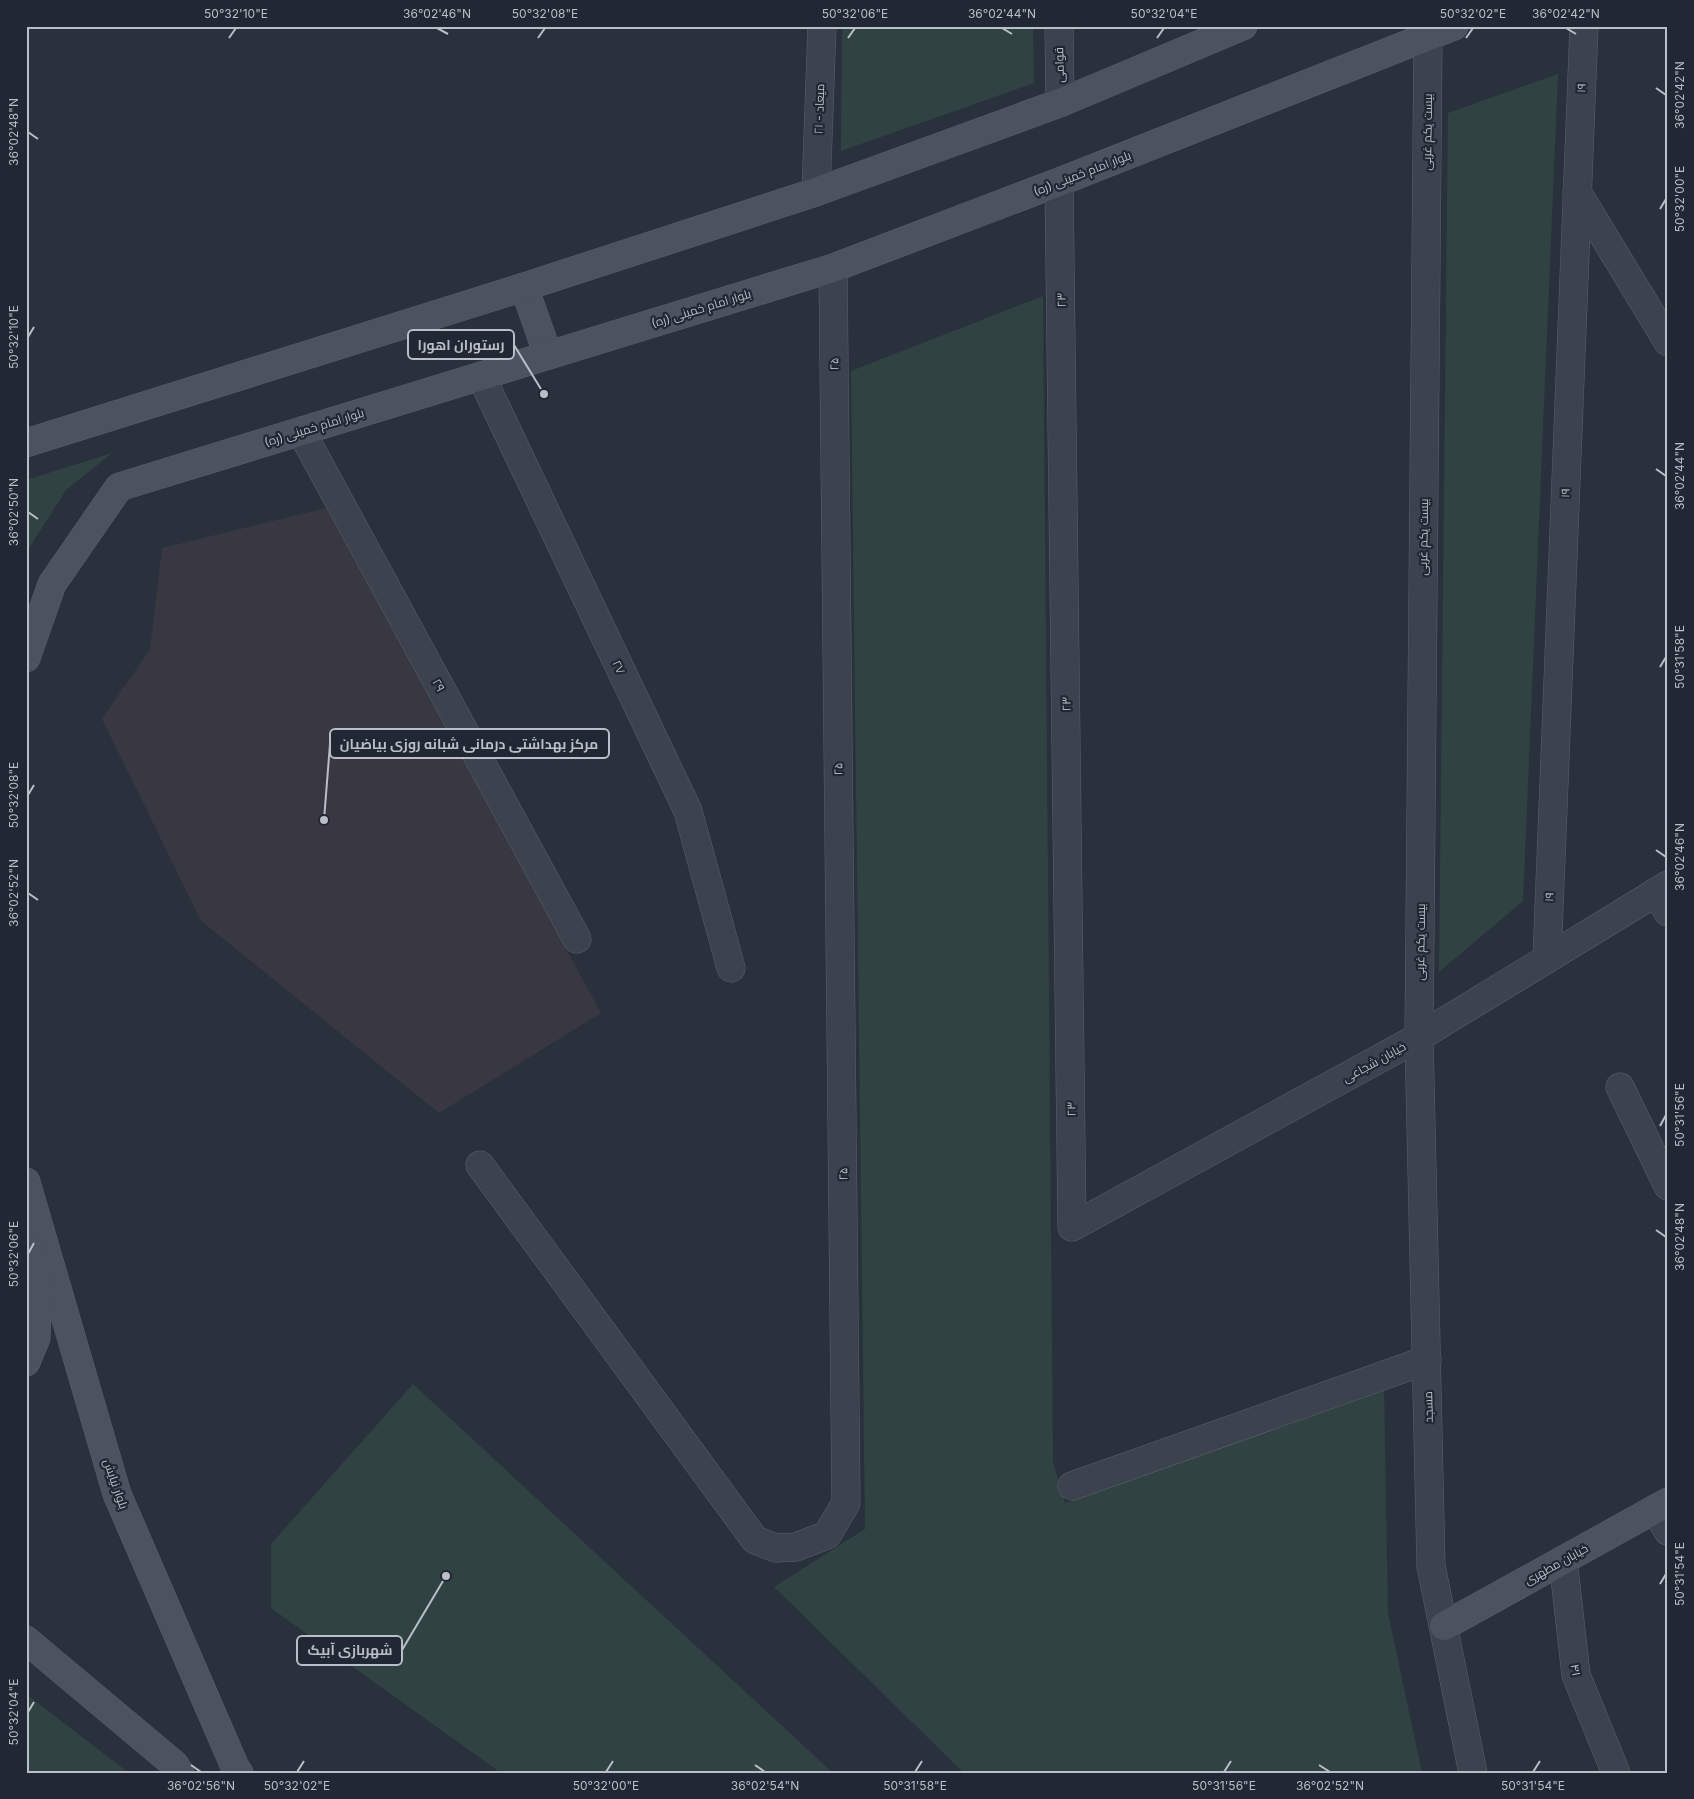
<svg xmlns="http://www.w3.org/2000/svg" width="1694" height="1799" font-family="Inter,Cairo,sans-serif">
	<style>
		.medical { fill: #393742 }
		.green { fill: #314243 }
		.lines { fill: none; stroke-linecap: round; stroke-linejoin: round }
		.street-casing { stroke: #5a616b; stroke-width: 29 }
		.secondary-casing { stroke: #5a616b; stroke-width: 29 }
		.street { stroke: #3d434e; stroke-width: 28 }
		.secondary { stroke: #4b5260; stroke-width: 28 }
		.ticks { fill: none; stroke: #b9bec8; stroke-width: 2 }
		.labels { text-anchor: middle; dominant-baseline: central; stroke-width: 4.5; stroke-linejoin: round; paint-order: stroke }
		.street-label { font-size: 12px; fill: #b9bec8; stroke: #212833 }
		.leader { fill: none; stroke: #b9bec8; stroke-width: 2 }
		.callout-dot { fill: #b9bec8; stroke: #212833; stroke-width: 2 }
		.callout { fill: #212833; stroke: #b9bec8; stroke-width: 2 }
		.callout-label { font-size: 14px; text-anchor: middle; font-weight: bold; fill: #b9bec8 }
		.neatline { fill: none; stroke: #b9bec8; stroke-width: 2 }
		.ticks-label { font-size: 12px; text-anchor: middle; fill: #b9bec8 }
	</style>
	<rect width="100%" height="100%" fill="#29313d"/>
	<polygon class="medical" points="326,508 601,1013 439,1113 201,921 102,719 150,649 162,548"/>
	<g class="green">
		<polygon points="842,26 1033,26 1034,83 841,151"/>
		<polygon points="1558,74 1523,901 1439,972 1448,113"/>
		<polygon points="1043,296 1053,1462 1065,1503 1384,1388 1388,1613 1422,1773 964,1773 774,1587 865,1529 851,371"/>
		<polygon points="112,453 66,490 26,553 26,480"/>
		<polygon points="413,1384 833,1773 501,1773 271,1608 271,1544"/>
		<polygon points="26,1694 129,1773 26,1773"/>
	</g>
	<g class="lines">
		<defs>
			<g id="street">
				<polyline points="1059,26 1060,103"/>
				<polyline points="1428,37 1419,1037 1431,1566 1473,1773"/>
				<polyline points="1059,182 1072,1227 1419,1037 1668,885"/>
				<polyline points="816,192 822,26"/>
				<polyline points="1577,192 1668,342"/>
				<polyline points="481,376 688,811 731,968"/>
				<polyline points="301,431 577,939"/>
				<polyline points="1656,892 1668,912"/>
				<polyline points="1547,959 1584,26"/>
				<polyline points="1620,1087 1668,1186"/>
				<polyline points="480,1165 755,1540 776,1548 796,1547 827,1535 846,1503 833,268"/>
				<polyline points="1072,1486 1427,1360"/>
				<polyline points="1655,1509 1668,1531"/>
				<polyline points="1563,1560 1576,1675 1616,1773"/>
			</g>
			<g id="secondary">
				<polyline points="524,287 548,355"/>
				<polyline points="26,443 524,287 816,192 1060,103 1243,26"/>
				<polyline points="26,658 52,584 119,487 833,268 1059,182 1454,26"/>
				<polyline points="26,1182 117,1494 235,1767 239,1773"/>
				<polyline points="26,1362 36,1338 38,1289 33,1253"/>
				<polyline points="1444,1626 1668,1502"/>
				<polyline points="26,1640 174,1764 180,1773"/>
			</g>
		</defs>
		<use href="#street" class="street-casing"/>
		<use href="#secondary" class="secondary-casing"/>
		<use href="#street" class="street"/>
		<use href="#secondary" class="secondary"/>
	</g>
	<path class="ticks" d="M437 28 448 34M1002 28 1012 34M1566 28 1576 34M229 38 236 28M538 38 545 28M848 38 855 28M1157 38 1164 28M1466 38 1473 28M1656 88 1666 95M28 132 38 139M1660 209 1666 199M28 337 34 327M1656 469 1666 476M28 512 38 519M1660 667 1666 657M28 795 34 785M1656 850 1666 857M28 893 38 900M1660 1126 1666 1115M1656 1230 1666 1237M28 1254 34 1243M1660 1584 1666 1574M28 1712 34 1702M191 1765 201 1772M755 1765 765 1772M1319 1765 1330 1772M297 1772 304 1761M606 1772 613 1761M915 1772 922 1761M1224 1772 1231 1761M1533 1772 1540 1761"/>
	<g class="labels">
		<g class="street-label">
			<text transform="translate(1059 65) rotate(-91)">قوامی</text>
			<text transform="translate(1581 88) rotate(-88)">۱۹</text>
			<text transform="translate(819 109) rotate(-88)">۲۱ - میعاد</text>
			<text transform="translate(1427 132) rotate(-89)">بیست یکم غربی</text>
			<text transform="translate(1082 173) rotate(-21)">بلوار امام خمینی (ره)</text>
			<text transform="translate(1061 300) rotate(-91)">۲۳</text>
			<text transform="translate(701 308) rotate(-17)">بلوار امام خمینی (ره)</text>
			<text transform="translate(834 364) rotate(-91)">۲۵</text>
			<text transform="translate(314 427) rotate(-17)">بلوار امام خمینی (ره)</text>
			<text transform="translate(1565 493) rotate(-88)">۱۹</text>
			<text transform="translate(1423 537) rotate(-89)">بیست یکم غربی</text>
			<text transform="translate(619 667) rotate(65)">۲۷</text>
			<text transform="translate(439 685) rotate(61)">۲۹</text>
			<text transform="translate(1066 704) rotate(-91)">۲۳</text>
			<text transform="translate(838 769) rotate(-91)">۲۵</text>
			<text transform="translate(1549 897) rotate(-88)">۱۹</text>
			<text transform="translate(1420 942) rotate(-89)">بیست یکم غربی</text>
			<text transform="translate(1374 1062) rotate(-29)">خیابان شجاعی</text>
			<text transform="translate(1071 1109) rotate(-91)">۲۳</text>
			<text transform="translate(843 1174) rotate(-91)">۲۵</text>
			<text transform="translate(1428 1407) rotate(-91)">مسجد</text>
			<text transform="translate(116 1484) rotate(71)">بلوار نیایش</text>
			<text transform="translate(1556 1564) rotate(-29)">خیابان مطهری</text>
			<text transform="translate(1576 1670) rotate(79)">۴۱</text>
		</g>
	</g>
	<path class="leader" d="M544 394L514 345M324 820L330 744M446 1576L402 1650"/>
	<g class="callout-dot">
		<circle cx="544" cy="394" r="5"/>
		<circle cx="324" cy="820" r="5"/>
		<circle cx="446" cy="1576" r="5"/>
	</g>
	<g class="callout">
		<rect x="408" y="330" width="106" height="29" rx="5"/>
		<rect x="330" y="729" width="279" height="29" rx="5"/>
		<rect x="297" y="1636" width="105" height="29" rx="5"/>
	</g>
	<g class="callout-label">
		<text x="461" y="350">رستوران اهورا</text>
		<text x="469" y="749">مرکز بهداشتی درمانی شبانه روزی بیاضیان</text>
		<text x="350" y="1655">شهربازی آبیک</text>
	</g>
	<rect width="1694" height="1799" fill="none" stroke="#212833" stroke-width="55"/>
	<rect x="28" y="28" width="1638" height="1744" class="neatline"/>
	<g class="ticks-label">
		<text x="236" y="18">50°32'10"E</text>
		<text x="437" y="18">36°02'46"N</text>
		<text x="545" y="18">50°32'08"E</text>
		<text x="855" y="18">50°32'06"E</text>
		<text x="1002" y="18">36°02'44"N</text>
		<text x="1164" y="18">50°32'04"E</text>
		<text x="1473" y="18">50°32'02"E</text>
		<text x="1566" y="18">36°02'42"N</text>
		<text transform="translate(1680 95) rotate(-90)" y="4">36°02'42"N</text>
		<text transform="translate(14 132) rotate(-90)" y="4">36°02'48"N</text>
		<text transform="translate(1680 199) rotate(-90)" y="4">50°32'00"E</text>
		<text transform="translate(14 337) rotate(-90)" y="4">50°32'10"E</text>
		<text transform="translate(1680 476) rotate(-90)" y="4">36°02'44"N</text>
		<text transform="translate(14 512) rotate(-90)" y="4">36°02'50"N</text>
		<text transform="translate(1680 657) rotate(-90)" y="4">50°31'58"E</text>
		<text transform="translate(14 795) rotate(-90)" y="4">50°32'08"E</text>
		<text transform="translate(1680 857) rotate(-90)" y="4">36°02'46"N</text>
		<text transform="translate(14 893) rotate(-90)" y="4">36°02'52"N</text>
		<text transform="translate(1680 1115) rotate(-90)" y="4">50°31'56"E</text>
		<text transform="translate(1680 1237) rotate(-90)" y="4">36°02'48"N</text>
		<text transform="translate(14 1254) rotate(-90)" y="4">50°32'06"E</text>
		<text transform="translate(1680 1574) rotate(-90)" y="4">50°31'54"E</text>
		<text transform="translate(14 1712) rotate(-90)" y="4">50°32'04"E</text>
		<text x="201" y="1790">36°02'56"N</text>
		<text x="297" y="1790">50°32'02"E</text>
		<text x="606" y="1790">50°32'00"E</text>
		<text x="765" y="1790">36°02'54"N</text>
		<text x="915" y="1790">50°31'58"E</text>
		<text x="1224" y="1790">50°31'56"E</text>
		<text x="1330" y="1790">36°02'52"N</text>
		<text x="1533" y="1790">50°31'54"E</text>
	</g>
</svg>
